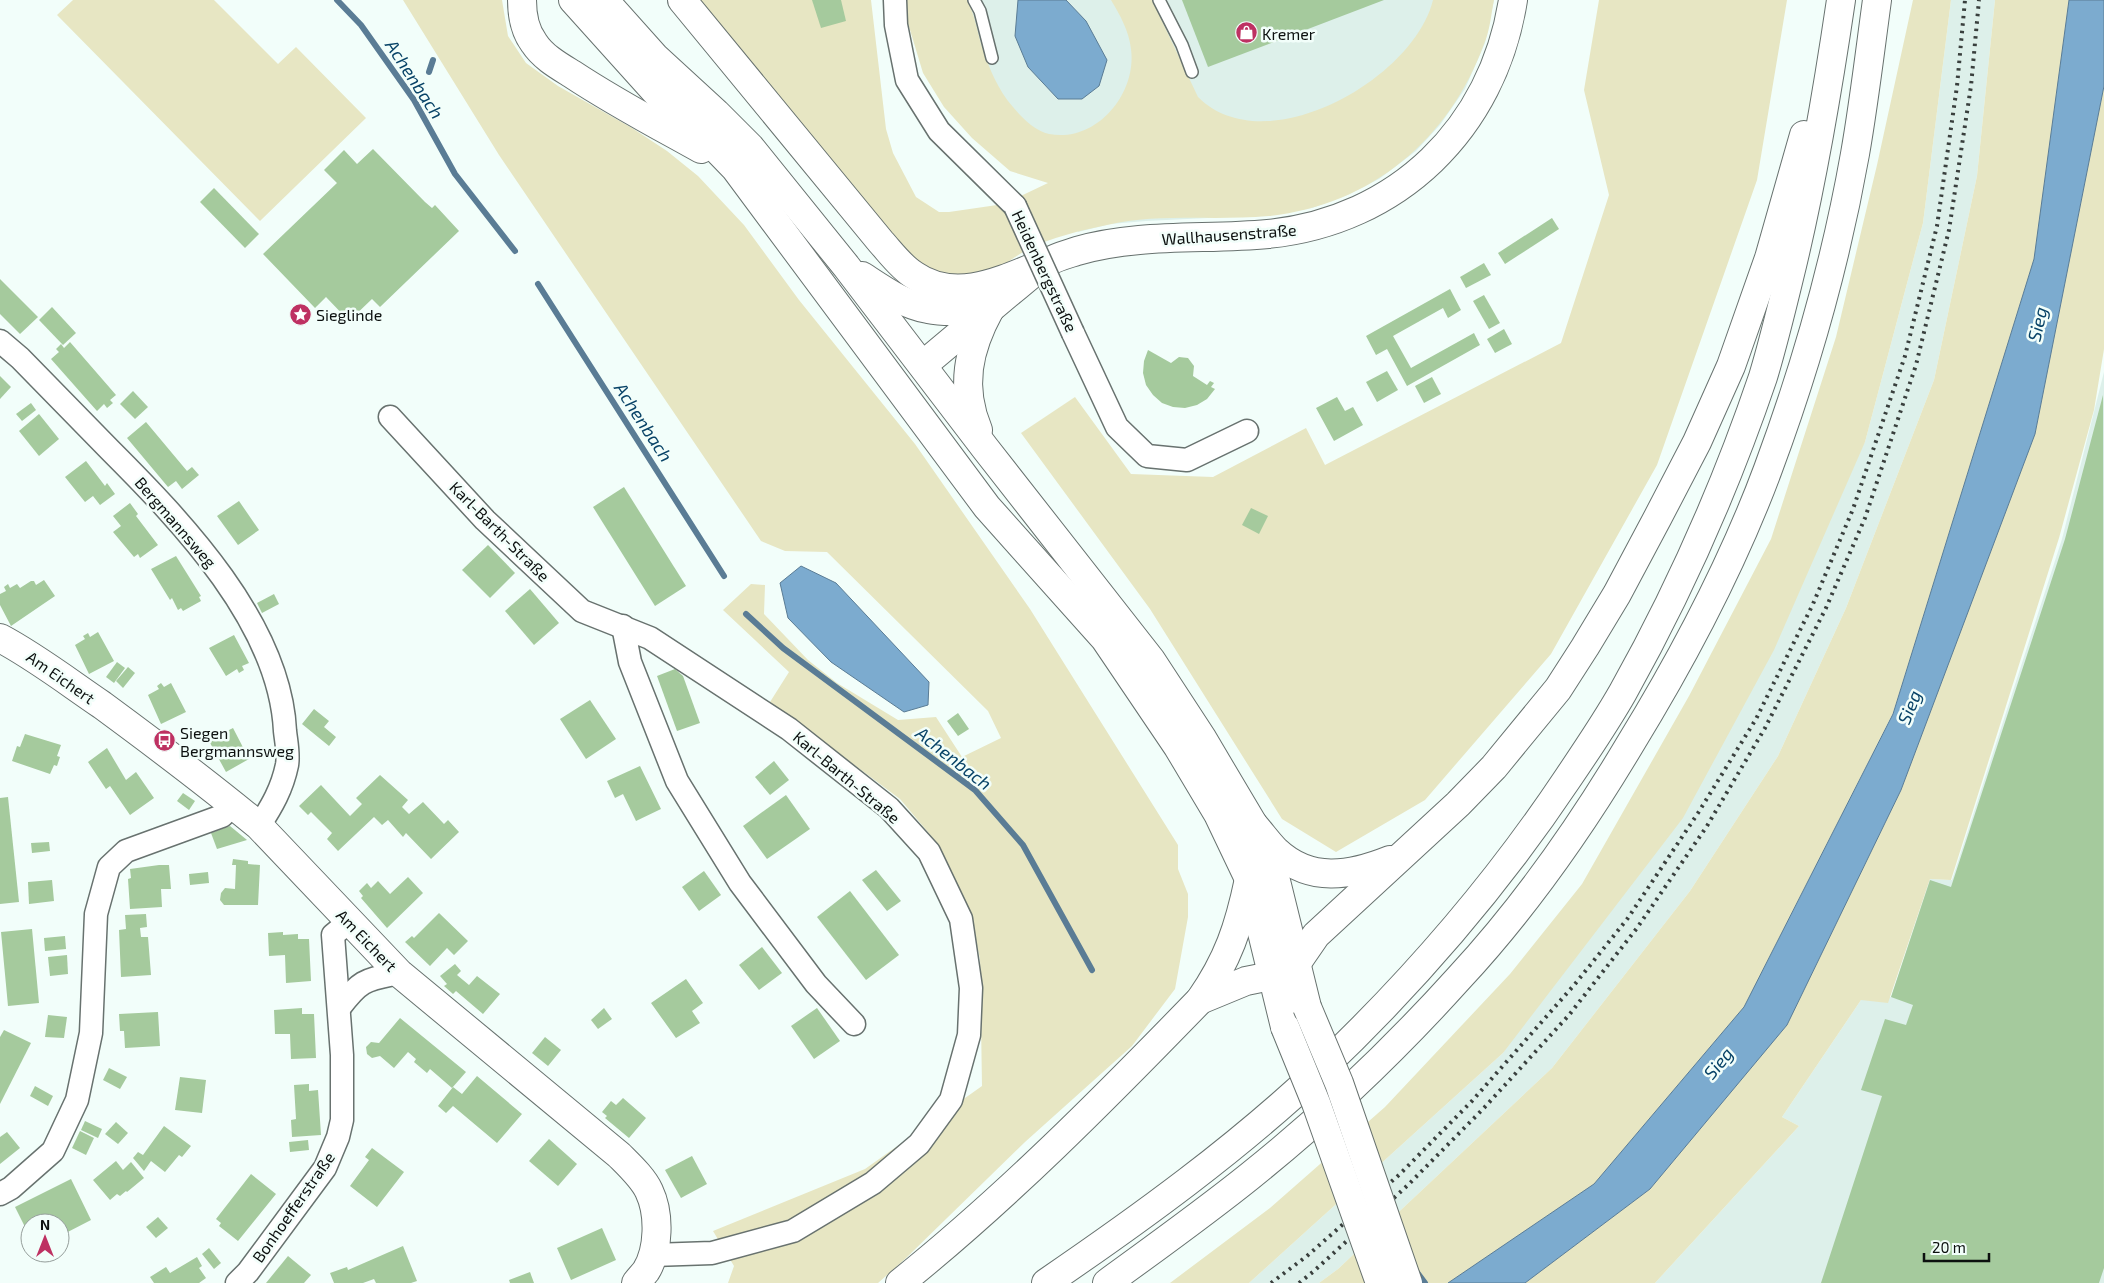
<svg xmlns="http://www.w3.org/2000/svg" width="2104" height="1283" font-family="'Exo 2',sans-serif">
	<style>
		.built { fill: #ddf0ea }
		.green { fill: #e7e6c3 }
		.water { fill: #7cabcf; stroke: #5a7c95 }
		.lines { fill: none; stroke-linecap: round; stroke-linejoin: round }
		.stream { stroke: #5a7c95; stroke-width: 6 }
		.building { fill: #a5ca9d }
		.lane-casing { stroke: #68726f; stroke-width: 14 }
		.street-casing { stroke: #68726f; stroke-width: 25 }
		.secondary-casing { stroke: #68726f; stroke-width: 30 }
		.primary-casing { stroke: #68726f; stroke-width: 30 }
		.highway-casing { stroke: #68726f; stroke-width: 30 }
		.lane { stroke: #fff; stroke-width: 11 }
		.street { stroke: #fff; stroke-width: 22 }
		.secondary { stroke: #fff; stroke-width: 28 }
		.primary { stroke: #fff; stroke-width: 28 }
		.highway { stroke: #fff; stroke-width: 28 }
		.rail { stroke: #393f3d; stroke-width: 4; stroke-dasharray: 2.5 5; stroke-linecap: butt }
		.street-bridge-casing { stroke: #68726f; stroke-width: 25; stroke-linecap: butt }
		.primary-bridge-casing { stroke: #68726f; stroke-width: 30; stroke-linecap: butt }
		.street-bridge { stroke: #fff; stroke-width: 22 }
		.primary-bridge { stroke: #fff; stroke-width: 28 }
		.labels { text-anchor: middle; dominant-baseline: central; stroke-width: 5; stroke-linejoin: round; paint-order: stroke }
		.poi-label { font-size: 16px; fill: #0c100f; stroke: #f2fefa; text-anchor: start }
		.street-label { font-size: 16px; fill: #0c100f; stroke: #f2fefa }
		.water-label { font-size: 18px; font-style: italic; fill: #084367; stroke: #f2fefa }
	</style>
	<rect width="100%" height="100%" fill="#f2fefa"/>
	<g class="built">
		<polygon points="942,0 1494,0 1485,43 1465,89 1440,125 1416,151 1379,179 1347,195 1312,208 1269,215 1146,221 1110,224 1078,232"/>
		<polygon points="1951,0 1995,0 1977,176 1934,380 1846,608 1778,756 1690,891 1552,1068 1338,1269 1319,1283 1249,1283 1503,1053 1865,442 1923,223"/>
		<polygon points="2104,372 2104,1283 1655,1283 1799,1126 1782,1117 1861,1000 1891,997 1930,879 1952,880 2062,539"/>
	</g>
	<g class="green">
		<polygon points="73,0 214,0 278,64 296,47 366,118 260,221 57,15"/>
		<polygon points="403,0 502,0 508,36 526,63 558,86 632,128 667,151 698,176 744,225 799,300 915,444 1030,609 1178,845 1178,869 1188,894 1188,917 1175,989 1132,1046 1025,1142 905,1259 878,1283 728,1283 734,1266 713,1231 865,1169 982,1086 980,959 969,908 938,844 900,799 770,702 789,672 723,610 751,584 765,585 764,614 808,660 837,683 898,720 936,717 962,757 1001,738 988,711 827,552 785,551 761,541 499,155"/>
		<path d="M697 0H871L886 129 893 153 916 197 939 212H949L1004 204 1048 183 1010 171 972 138 944 107 923 73 901 0H967C975 15 977 31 982 47 989 68 998 90 1013 107 1021 117 1036 132 1049 134 1096 143 1137 94 1131 49 1129 31 1120 15 1111 0H1152L1198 97C1265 164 1414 79 1433 0H1494C1491 14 1490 31 1484 44 1449 140 1371 205 1269 216 1215 221 1159 213 1107 225 1080 231 1051 237 1027 250 1015 256 1004 266 991 271 958 283 938 275 909 259Z"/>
		<polygon points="1599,0 1787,0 1757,180 1657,465 1551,654 1425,800 1336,852 1282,819 1150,609 1021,433 1075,397 1131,474 1213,477 1306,428 1325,465 1561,343 1609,195 1584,90"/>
		<polygon points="1913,0 1951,0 1923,223 1865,442 1774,650 1683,818 1503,1053 1249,1283 1170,1283 1270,1208 1385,1107 1510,974 1582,884 1689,696 1771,539 1836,337 1877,165"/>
		<polygon points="1995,0 2069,0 2034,259 1893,713 1744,1007 1594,1184 1448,1283 1319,1283 1338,1269 1552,1068 1690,891 1778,756 1846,608 1934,380 1977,176"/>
		<polygon points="2104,86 2104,349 2094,410 2059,538 1951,880 1930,879 1888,1003 1861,1000 1782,1117 1799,1126 1655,1283 1525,1283 1650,1189 1787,1025 1901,790 2035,434"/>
	</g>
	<g class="water">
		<polygon points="1018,0 1066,0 1086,21 1107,60 1099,86 1082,99 1058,99 1028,67 1015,36"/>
		<polygon points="2069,0 2104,0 2104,86 2035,434 1901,790 1787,1025 1650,1189 1525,1283 1448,1283 1594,1184 1744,1007 1893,714 2034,259"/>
		<polygon points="801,566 836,583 929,682 928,705 904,712 831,662 788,618 780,583"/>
	</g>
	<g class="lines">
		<g class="stream">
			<polyline points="337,0 361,25 414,100 455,174 515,251"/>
			<polyline points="429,72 433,60"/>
			<polyline points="538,284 724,576"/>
			<polyline points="746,614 783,648 975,790 1023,845 1092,970"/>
			<polyline points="1416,1271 1425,1283"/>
		</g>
	</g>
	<g class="building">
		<polygon points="812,0 841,0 846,21 821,28"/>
		<polygon points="1182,0 1384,0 1208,67"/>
		<polygon points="373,149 425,202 432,208 435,205 459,231 380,307 372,299 349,321 326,297 315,308 263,254 337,183 324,170 344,150 357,164"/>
		<polygon points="214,188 259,234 245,248 200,202"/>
		<polygon points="1552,218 1559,229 1505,264 1498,253"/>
		<polygon points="1484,263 1491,275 1466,288 1460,277"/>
		<polygon points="0,279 38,317 20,334 0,314"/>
		<polygon points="1450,289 1461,310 1448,318 1443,308 1393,336 1411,368 1474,333 1480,345 1407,386 1387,349 1376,355 1366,336"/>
		<polygon points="1484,295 1500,323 1489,329 1473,301"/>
		<polygon points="52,307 76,333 63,345 39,320"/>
		<polygon points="1504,329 1512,344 1495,353 1487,339"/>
		<polygon points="70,342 116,395 110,400 113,403 107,408 104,404 97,411 51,359 59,352 56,349 61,344 64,348"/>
		<polygon points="1148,350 1171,363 1179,357 1188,358 1194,366 1193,376 1207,385 1210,381 1214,383 1211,387 1215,389 1207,399 1197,405 1185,408 1173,407 1162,403 1153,395 1146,385 1143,373 1144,361"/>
		<polygon points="1387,371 1398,390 1377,402 1366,382"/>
		<polygon points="0,376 11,387 0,399"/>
		<polygon points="1432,377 1441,394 1424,403 1415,386"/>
		<polygon points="133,391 148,407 135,419 120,404"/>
		<polygon points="2103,395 2104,1268 2099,1283 1821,1283 1882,1096 1861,1090 1885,1019 1906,1025 1913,1005 1891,997 1930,880 1951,887 2065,539"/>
		<polygon points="1337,397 1345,411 1353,407 1363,425 1334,441 1316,408"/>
		<polygon points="31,403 36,410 22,421 16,414"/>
		<polygon points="39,414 59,439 39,456 19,431"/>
		<polygon points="146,422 187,471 192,467 199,475 182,489 176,481 168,487 127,438"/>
		<polygon points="86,461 105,486 107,483 115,494 100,505 93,496 85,502 65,477"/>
		<polygon points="624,487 686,586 655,606 593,507"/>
		<polygon points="239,501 259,530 238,545 217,516"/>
		<polygon points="130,503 138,514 136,516 158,545 140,558 138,554 134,557 113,532 121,526 113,516"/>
		<polygon points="1251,508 1268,516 1259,534 1242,525"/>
		<polygon points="488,545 515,573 490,598 462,570"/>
		<polygon points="176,556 201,596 199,597 201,601 183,611 181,608 178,610 172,598 170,600 151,569"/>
		<polygon points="44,580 55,596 11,626 0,605 0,594 6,591 4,587 8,584 10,588 17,584 20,588 31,581 34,581 36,585"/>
		<polygon points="530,589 559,623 534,645 505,611"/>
		<polygon points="274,594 279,604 262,613 257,603"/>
		<polygon points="98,632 114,661 89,674 75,645 85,639 83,636 88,633 90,637"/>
		<polygon points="234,635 249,663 242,666 244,670 239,673 237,669 226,676 209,648"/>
		<polygon points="117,662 125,668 114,683 106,677"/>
		<polygon points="128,667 135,673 123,688 116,681"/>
		<polygon points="675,669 683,676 700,723 677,731 657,676"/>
		<polygon points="161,683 164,687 171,683 186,712 161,724 148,695 159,689 157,686"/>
		<polygon points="590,700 616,739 586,759 560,719"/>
		<polygon points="314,709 329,721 324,727 336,737 329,746 302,724"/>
		<polygon points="958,713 969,729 958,736 947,721"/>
		<polygon points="233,728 249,759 226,772 209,741 216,737 214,733 219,730 221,734"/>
		<polygon points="25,734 61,745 57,756 60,757 57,766 54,765 50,774 12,761 17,746 20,747"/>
		<polygon points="107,748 126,780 136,772 154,798 130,815 110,786 106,789 88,762"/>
		<polygon points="774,761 789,780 770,795 755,777"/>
		<polygon points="640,766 661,809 636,821 623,794 615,798 607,781"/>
		<polygon points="380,775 408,800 402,807 409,814 423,802 444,824 448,820 459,832 431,859 406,833 403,837 388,820 382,825 374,817 338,851 327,839 332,833 311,812 308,815 299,806 321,785 350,816 362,804 356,798"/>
		<polygon points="183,793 195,801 189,810 177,801"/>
		<polygon points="786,795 810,829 767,859 743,826"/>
		<polygon points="8,797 19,902 0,904 0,798"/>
		<polygon points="230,826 247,840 217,849 211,833"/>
		<polygon points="49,842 50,851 32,853 31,843"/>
		<polygon points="233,859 248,861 248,864 260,865 258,905 224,905 220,900 221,893 225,888 235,889 236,865 232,865"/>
		<polygon points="159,865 169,865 171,889 161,889 162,907 130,909 128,879 131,878 130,869"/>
		<polygon points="876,870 901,901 887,911 862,880"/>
		<polygon points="704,871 721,895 699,911 682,887"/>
		<polygon points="208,872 209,883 190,885 189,874"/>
		<polygon points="408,877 423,893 387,928 361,898 363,896 359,891 367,883 371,888 378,881 390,894"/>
		<polygon points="52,880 54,901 29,904 28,882"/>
		<polygon points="850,891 899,955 866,980 817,917"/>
		<polygon points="439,913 468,941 454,955 447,948 430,966 405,942 412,936 414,938"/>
		<polygon points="146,914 147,927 140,928 141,937 148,937 151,975 121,977 119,930 126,929 125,915"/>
		<polygon points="32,929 39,1003 8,1006 1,932"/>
		<polygon points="283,932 283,935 298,934 298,939 309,939 311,981 286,983 285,955 269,956 268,933"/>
		<polygon points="65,936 66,949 45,951 44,938"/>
		<polygon points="762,947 782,973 759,990 739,965"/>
		<polygon points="67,955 68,974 50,976 48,957"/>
		<polygon points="455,964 461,971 457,975 469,985 477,976 500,994 483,1014 456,991 453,994 444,986 447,984 440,976"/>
		<polygon points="686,979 703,1003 692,1011 700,1023 676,1038 651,1003"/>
		<polygon points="302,1008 302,1014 314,1014 316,1058 291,1059 290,1034 275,1034 274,1010"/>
		<polygon points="604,1008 612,1019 598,1029 591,1020"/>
		<polygon points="817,1008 840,1041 814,1059 791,1026"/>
		<polygon points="158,1012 160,1046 125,1048 124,1031 120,1031 119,1014"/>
		<polygon points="48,1015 67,1017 64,1038 45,1037"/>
		<polygon points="400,1018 466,1072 452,1088 430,1069 427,1073 414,1062 416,1059 408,1052 394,1068 380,1056 372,1058 367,1054 366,1047 371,1042 379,1043"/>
		<polygon points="4,1030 31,1043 0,1104 0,1037"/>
		<polygon points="545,1037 561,1050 548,1066 532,1053"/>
		<polygon points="109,1068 127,1077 120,1089 103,1080"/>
		<polygon points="477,1076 522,1114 497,1143 453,1106 446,1113 438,1106 453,1087 462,1094"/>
		<polygon points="180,1077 206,1080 202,1113 175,1110"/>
		<polygon points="309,1084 309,1091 318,1090 321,1135 292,1137 291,1120 296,1119 294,1085"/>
		<polygon points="35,1086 53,1096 48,1106 30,1096"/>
		<polygon points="623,1098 646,1118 629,1138 605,1118 607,1116 602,1112 611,1101 616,1105"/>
		<polygon points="85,1121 102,1129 98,1138 81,1130"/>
		<polygon points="116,1122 128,1133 118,1144 105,1134"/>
		<polygon points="164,1126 191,1146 182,1157 179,1155 165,1172 151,1161 144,1171 133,1158 138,1152 143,1155"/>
		<polygon points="80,1131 94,1138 86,1155 72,1148"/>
		<polygon points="7,1132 20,1148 0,1164 0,1137"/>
		<polygon points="549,1139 577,1164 558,1186 529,1161"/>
		<polygon points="308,1140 309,1150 290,1152 289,1142"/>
		<polygon points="372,1148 404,1172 377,1207 350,1186 369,1160 365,1157"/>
		<polygon points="692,1156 707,1184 681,1198 665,1170"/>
		<polygon points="116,1161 123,1170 131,1162 144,1178 127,1192 126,1191 120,1196 117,1194 110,1200 93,1180"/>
		<polygon points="251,1174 276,1194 238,1241 219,1226 221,1223 216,1219"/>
		<polygon points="71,1179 91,1220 60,1236 60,1223 30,1223 30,1237 15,1207"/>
		<polygon points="158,1217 168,1228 156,1238 146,1227"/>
		<polygon points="602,1228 616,1260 571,1280 557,1248"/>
		<polygon points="403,1246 417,1281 411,1283 376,1283 374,1279 363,1283 334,1283 330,1273 347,1267 348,1270"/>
		<polygon points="209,1248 221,1263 214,1269 202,1254"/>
		<polygon points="288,1256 311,1275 304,1283 266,1283"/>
		<polygon points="197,1257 202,1266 199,1268 206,1278 199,1283 154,1283 150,1277 166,1267 170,1273"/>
		<polygon points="530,1272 534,1283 510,1283 509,1280"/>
	</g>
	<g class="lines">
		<defs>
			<g id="lane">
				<polyline points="974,0 980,11 992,58"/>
				<polyline points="1159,0 1182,45 1192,72"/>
			</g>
			<g id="street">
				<polyline points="895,0 896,25 907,80 939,131 1015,206"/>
				<polyline points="1073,333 1117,427 1147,456 1187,460 1247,431"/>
				<path d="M0 341 20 358C50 389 80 419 110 450 182 522 280 624 285 731 286 741 289 754 287 765 282 789 272 806 259 826"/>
				<polyline points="390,417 485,520 582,611 650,638 789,729 889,808 929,852 961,919 971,988 969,1035 951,1100 919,1144 873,1183 793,1231 712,1253 653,1255"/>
				<polyline points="623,626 630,662 677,781 740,883 816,984 854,1024"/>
				<path d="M340 1007C361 979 366 980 399 973"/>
				<polyline points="0,1194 11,1188 53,1151 77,1100 91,1033 96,914 109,867 126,851 222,816 233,805"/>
				<polyline points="237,1283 248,1272 325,1168 338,1137 342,1120 342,1055 333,935 350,921"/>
			</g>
			<g id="secondary">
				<path d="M923 365C952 341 981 316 1010 292 1023 282 1035 270 1048 262 1056 257 1068 254 1077 251 1139 233 1205 240 1268 234 1398 221 1493 128 1513 0"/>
				<path d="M0 638C36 657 68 682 102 705 155 744 208 784 259 826L399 973 619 1155C630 1166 643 1178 649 1191 660 1214 659 1250 646 1271 643 1275 639 1279 636 1283"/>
			</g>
			<g id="primary">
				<path d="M522 0C522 15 525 31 534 43 543 57 559 66 572 74 614 102 658 125 701 149"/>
				<polyline points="573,0 663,100 705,137 735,168 987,507 1105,639 1178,747 1218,814 1249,879 1285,1027"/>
				<polyline points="604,0 655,57 716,113 750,147 846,266 985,448 1151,660 1202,738 1253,824 1276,881 1307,1007"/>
				<path d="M682 0 881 242C891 253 901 267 914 275 957 305 1006 278 1049 261"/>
				<path d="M862 276C882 289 904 305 928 309 948 313 969 310 990 309"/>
				<path d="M978 430C960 387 968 349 990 309"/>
			</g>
			<g id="highway">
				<path d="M1253 824C1261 833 1268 843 1276 851 1310 883 1350 876 1390 860"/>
				<polyline points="1296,964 1316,935 1458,804 1494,767 1558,689 1585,647 1617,594 1658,517 1697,442 1731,366 1769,258 1804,135"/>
				<polyline points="1200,1000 1246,981 1271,976"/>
				<path d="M900 1283C1007 1197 1104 1099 1200 1000 1228 960 1239 927 1249 879"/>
				<path d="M1046 1283C1141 1218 1235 1150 1319 1071 1413 982 1496 886 1568 778 1587 750 1606 722 1623 692 1679 592 1726 486 1763 377 1773 344 1781 311 1789 278 1812 185 1827 95 1841 0"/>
				<path d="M1107 1283C1155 1248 1204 1213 1250 1176 1325 1116 1395 1049 1459 978 1524 908 1580 828 1629 746 1683 658 1732 566 1768 469 1806 367 1836 261 1855 154 1864 103 1870 51 1877 0"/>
			</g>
		</defs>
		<use href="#lane" class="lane-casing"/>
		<use href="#street" class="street-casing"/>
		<use href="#secondary" class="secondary-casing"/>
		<use href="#primary" class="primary-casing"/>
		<use href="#highway" class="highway-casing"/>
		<use href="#lane" class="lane"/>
		<use href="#street" class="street"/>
		<use href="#secondary" class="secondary"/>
		<use href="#primary" class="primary"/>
		<use href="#highway" class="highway"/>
		<g class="rail">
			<polyline points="1271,1283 1307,1256 1400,1174 1472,1101 1575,984 1628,918 1698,813 1756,719 1813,604 1853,509 1905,356 1937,226 1957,86 1965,0"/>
			<polyline points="1299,1283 1314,1271 1408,1185 1483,1109 1569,1015 1637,928 1707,826 1765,728 1826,608 1865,518 1916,365 1949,230 1971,86 1979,0"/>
		</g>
		<defs>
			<polyline id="street-bridge" points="1015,206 1073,333"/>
			<g id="primary-bridge">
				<polyline points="1307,1007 1339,1083 1408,1283"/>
				<polyline points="1285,1027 1316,1103 1380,1283"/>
			</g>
		</defs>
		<use href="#street-bridge" class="street-bridge-casing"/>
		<use href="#primary-bridge" class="primary-bridge-casing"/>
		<use href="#street-bridge" class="street-bridge"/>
		<use href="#primary-bridge" class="primary-bridge"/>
	</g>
	<defs>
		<symbol id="shop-disc" viewBox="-11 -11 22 22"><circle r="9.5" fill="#be3162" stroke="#f2fefa"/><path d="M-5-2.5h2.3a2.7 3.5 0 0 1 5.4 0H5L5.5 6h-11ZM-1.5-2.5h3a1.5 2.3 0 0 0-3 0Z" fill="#fff"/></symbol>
		<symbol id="sight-disc" viewBox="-11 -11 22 22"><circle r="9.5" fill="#be3162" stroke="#f2fefa"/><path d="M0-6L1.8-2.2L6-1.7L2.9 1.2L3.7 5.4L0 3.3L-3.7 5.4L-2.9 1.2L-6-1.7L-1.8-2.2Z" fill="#fff"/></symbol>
		<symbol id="bus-disc" viewBox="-11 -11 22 22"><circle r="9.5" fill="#be3162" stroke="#f2fefa"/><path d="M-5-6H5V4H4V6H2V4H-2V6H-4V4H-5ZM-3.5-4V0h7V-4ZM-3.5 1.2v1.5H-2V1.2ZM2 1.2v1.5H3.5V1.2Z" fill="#fff"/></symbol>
	</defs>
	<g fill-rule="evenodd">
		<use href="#shop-disc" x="1234" y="20" width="25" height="25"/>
		<use href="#sight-disc" x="288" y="302" width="25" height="25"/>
		<use href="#bus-disc" x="152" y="728" width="25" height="25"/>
	</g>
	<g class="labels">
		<g class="poi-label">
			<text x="1262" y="33">Kremer</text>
			<text x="316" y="314">Sieglinde</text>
			<text x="180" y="732">Siegen<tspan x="180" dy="18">Bergmannsweg</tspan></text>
		</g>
		<g class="street-label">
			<text transform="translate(1229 234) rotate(-4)">Wallhausenstraße</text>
			<text transform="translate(1045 271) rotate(65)">Heidenbergstraße</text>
			<text transform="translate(176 522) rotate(49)">Bergmannsweg</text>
			<text transform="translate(500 531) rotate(45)">Karl-Barth-Straße</text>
			<text transform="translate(61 677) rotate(35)">Am Eichert</text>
			<text transform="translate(847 777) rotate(40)">Karl-Barth-Straße</text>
			<text transform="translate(367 940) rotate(46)">Am Eichert</text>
			<text transform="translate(293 1207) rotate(-55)">Bonhoefferstraße</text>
		</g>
		<g class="water-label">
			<text transform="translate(415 79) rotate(57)">Achenbach</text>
			<text transform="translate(2037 324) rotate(-77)">Sieg</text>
			<text transform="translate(644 422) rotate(57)">Achenbach</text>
			<text transform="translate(1909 707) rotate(-68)">Sieg</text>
			<text transform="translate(954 758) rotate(38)">Achenbach</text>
			<text transform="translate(1718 1063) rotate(-51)">Sieg</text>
		</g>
	</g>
	<g transform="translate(45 1238)"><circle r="24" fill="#f2fefa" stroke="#969f9c"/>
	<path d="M0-4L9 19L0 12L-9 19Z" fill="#be3162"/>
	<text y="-8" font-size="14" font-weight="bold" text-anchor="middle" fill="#0c100f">N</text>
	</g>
	<path d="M1924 1253v8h65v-8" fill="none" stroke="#0c100f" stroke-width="2.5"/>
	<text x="1932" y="1253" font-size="15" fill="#0c100f" stroke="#f2fefa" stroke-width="4" paint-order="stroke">20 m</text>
</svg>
